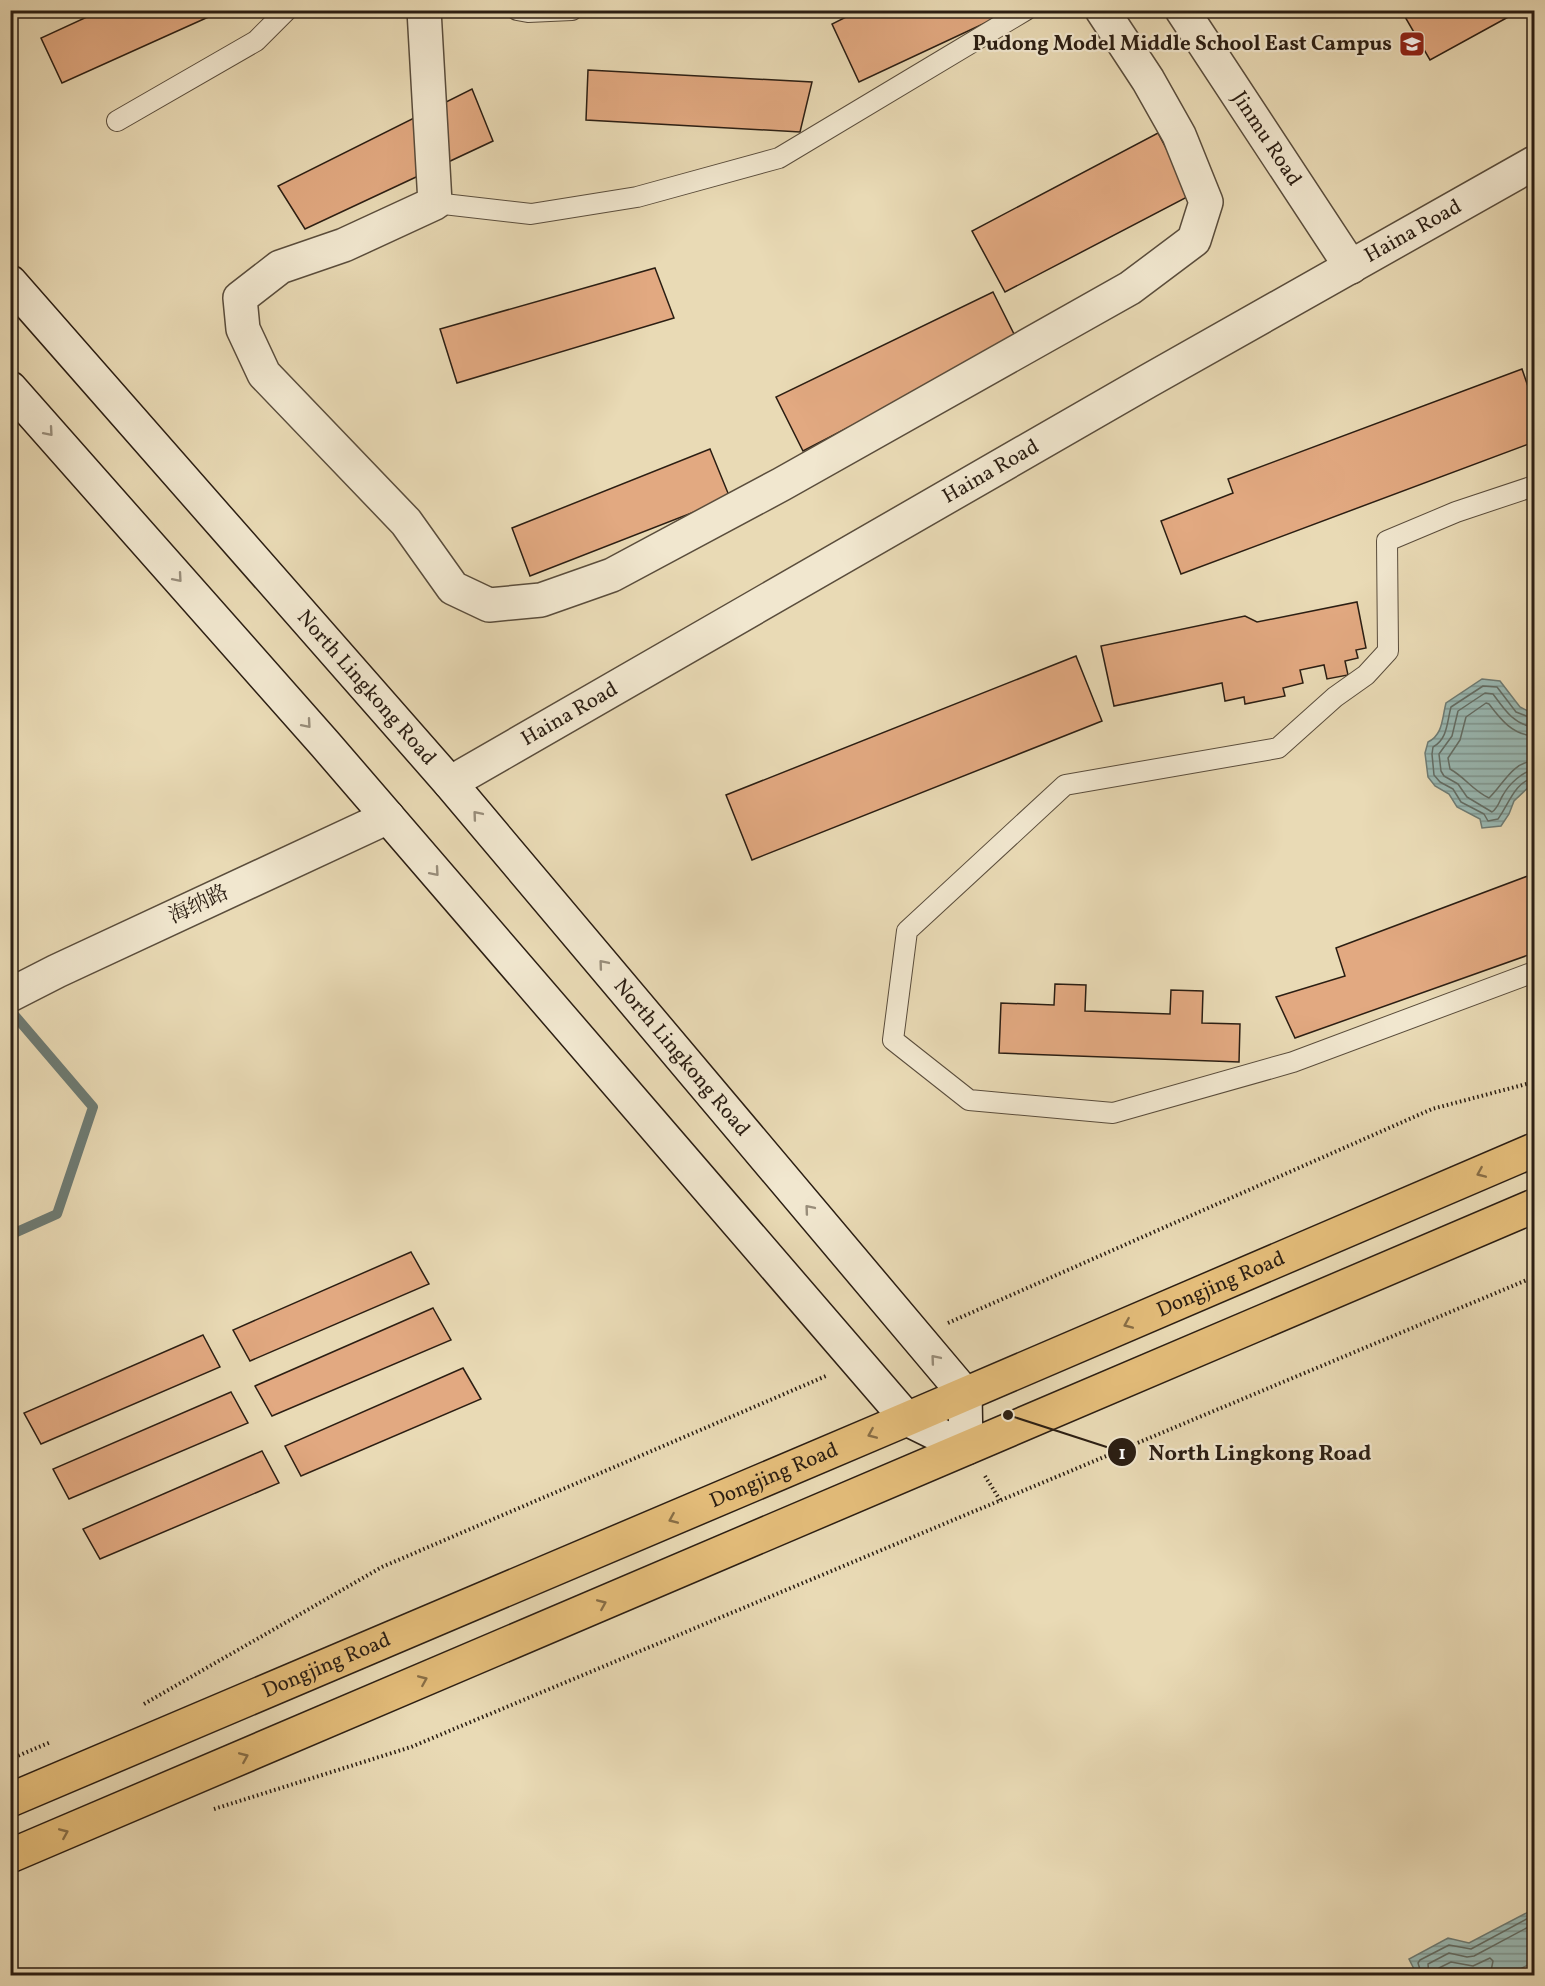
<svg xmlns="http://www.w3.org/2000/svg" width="1545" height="1986" font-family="Vollkorn,'Noto Serif SC',serif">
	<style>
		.water { fill: url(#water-rules); stroke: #6d7b74; stroke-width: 1.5 }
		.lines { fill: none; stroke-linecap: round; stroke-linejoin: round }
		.shore { stroke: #626c64; stroke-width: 1.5 }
		.stream { stroke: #6d7b74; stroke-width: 10 }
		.building { fill: #e2a981; stroke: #2b1e13; stroke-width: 1.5 }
		.service-casing { stroke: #5a4d3c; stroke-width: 22 }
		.minor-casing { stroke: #5a4d3c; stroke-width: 36 }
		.secondary-casing { stroke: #2b1e13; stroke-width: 36 }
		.primary-casing { stroke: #2b1e13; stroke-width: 36 }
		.path { stroke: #2b1e13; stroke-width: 4; stroke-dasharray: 1.5 3; stroke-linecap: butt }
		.service { stroke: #f1e7cf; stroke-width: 20 }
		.minor { stroke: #f1e7cf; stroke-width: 33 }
		.secondary { stroke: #f1e7cf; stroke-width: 33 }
		.primary { stroke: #e4bd7a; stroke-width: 33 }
		.oneway { stroke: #988d7a }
		.oneway2 { stroke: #886e46 }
		.labels { text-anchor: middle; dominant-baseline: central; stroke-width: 4.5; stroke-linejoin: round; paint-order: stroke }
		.poi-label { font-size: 21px; font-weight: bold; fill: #2b1e13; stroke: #f1e7cf; text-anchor: end }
		.street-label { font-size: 21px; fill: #2b1e13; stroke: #f1e7cf }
		.leader { fill: none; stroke: #2b1e13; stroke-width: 2 }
		.callout-dot { fill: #2b1e13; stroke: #f1e7cf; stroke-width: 2 }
		.mark-label { font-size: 18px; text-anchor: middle; font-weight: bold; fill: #fff }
		.callout-label { font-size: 22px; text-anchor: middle; font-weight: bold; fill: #2b1e13; stroke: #f1e7cf; stroke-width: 4.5; stroke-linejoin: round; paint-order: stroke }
	</style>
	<defs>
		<pattern id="water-rules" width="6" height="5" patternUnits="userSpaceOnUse" patternTransform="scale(1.5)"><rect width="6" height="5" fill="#99b9b4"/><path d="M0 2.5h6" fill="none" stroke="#7d9691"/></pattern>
	</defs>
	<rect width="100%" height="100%" fill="#e9dab5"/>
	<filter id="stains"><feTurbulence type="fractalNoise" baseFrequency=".00333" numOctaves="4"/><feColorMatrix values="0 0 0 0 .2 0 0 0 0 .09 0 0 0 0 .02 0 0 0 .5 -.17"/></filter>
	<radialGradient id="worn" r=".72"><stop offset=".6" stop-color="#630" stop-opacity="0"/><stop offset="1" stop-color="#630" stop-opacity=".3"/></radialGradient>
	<g class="water">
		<path d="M1482 679 1500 681 1520 707 1534 714V782L1514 801 1509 814 1501 826 1482 828 1480 819 1457 807 1449 794 1435 786 1428 777 1425 753 1428 742C1443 735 1442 718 1446 703Z"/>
		<polygon points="1534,1909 1534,1962 1508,1975 1417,1975 1409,1959 1448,1938 1469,1943"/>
	</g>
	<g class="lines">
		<g class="shore">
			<path d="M1534 719 1516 712 1497 687 1483 686 1451 707C1447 721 1448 739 1433 747L1432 754 1434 775 1440 782 1453 789 1461 802 1484 814 1488 821 1498 819C1508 806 1515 781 1534 778"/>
			<path d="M1534 727C1514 725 1504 709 1493 694L1485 693 1458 711 1452 736 1439 754 1441 771 1444 776 1458 784 1467 797 1492 812C1499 807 1499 801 1503 795 1509 784 1523 771 1534 770"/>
			<path d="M1534 736C1513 735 1501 720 1489 704L1486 703 1466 717 1460 740 1448 758 1450 769C1466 778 1472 790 1489 798 1503 785 1512 762 1534 761"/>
			<polyline points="1422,1976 1418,1963 1420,1960 1449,1945 1471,1949 1534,1915"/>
			<polyline points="1429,1976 1428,1964 1449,1953 1467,1957 1474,1956 1534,1924"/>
			<polyline points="1438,1976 1439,1968 1451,1962 1473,1966 1490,1958 1493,1961 1490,1976"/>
		</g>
		<polyline class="stream" points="10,1010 93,1107 57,1214 10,1235"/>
	</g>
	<g class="building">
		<polygon points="102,10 224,10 62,83 41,38"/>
		<polygon points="860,10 1013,10 859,82 832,24"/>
		<polygon points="1401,10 1521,10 1430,60"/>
		<polygon points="588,70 812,82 800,132 586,120"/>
		<polygon points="472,89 493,141 305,229 278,186"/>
		<polygon points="1158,133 1191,195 1005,292 972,231"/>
		<polygon points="655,268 674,318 457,383 440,329"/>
		<polygon points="993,292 1017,340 803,451 776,397"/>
		<polygon points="1522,369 1534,404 1534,442 1181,574 1161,521 1233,493 1228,479"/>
		<polygon points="710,449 730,498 530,576 512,528"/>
		<polygon points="1357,602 1366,648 1356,650 1358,658 1345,661 1348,675 1327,679 1324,665 1300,670 1303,683 1283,688 1285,696 1245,704 1244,697 1225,701 1222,683 1114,706 1101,646 1245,616 1257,622"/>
		<polygon points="1076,656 1102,721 752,860 726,795"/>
		<polygon points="1533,874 1534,953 1295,1038 1276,997 1345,976 1336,948"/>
		<polygon points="1055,984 1086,985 1085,1011 1170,1014 1171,990 1203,991 1202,1023 1240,1024 1239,1062 999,1053 1001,1003 1054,1005"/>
		<polygon points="411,1252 429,1284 250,1361 233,1330"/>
		<polygon points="433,1308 451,1340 272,1416 255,1386"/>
		<polygon points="203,1335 220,1367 41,1444 24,1413"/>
		<polygon points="463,1368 481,1399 301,1476 285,1446"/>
		<polygon points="231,1392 248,1423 69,1499 53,1469"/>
		<polygon points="262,1451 279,1483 100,1559 83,1529"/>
	</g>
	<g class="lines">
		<defs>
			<g id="service">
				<polyline points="517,10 528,12 572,10"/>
				<polyline points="117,121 256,41 287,10"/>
				<polyline points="435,203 531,214 637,197 779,158 1026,10"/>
				<polyline points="1534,486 1456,512 1387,541 1388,651 1366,675 1335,697 1278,748 1065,785 907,931 893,1040 969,1100 1113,1113 1293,1062 1534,972"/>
			</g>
			<g id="minor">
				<polyline points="424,10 435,203 344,245 280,267 240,298 243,329 264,374 406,522 453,588 489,605 541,600 612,575 782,484 1130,288 1194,240 1206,202 1179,135 1148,80 1102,10"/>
				<path id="s1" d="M1182 10 1351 267"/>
				<path id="s2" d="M450 783 1148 381 1534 163"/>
				<polyline points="10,995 57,971 388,817"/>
			</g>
			<g id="secondary">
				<path id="s3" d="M10 282 450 783 965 1394 966 1448 907 1419 325 744 10 388"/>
			</g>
			<g id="primary">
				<path id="s4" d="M10 1800 907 1419 1534 1150"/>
				<polyline points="10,1856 1534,1206"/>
			</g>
		</defs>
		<use href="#service" class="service-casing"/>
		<use href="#minor" class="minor-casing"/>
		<use href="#secondary" class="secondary-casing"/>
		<use href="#primary" class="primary-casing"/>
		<g class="path">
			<polyline points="948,1323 1432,1109 1534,1082"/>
			<polyline points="985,1476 1000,1500"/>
			<polyline points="144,1704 382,1567 826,1376"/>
			<polyline points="10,1759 51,1742"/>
			<polyline points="214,1809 411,1747 1534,1277"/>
		</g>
		<use href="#service" class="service"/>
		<use href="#minor" class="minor"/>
		<use href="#secondary" class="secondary"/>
		<use href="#primary" class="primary"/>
	</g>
	<defs><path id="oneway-chevron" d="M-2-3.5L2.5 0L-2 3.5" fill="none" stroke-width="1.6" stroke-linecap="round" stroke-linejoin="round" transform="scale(1.5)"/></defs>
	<g class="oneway">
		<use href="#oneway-chevron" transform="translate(49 432) rotate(49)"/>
		<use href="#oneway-chevron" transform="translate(178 578) rotate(49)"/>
		<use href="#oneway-chevron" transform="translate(307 724) rotate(49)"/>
		<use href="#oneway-chevron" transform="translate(477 815) rotate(-130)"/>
		<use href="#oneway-chevron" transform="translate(435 872) rotate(49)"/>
		<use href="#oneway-chevron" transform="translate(603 964) rotate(-130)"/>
		<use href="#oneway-chevron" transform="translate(809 1209) rotate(-130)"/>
		<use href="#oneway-chevron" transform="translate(935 1359) rotate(-130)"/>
	</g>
	<g class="oneway2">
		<use href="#oneway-chevron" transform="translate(1481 1173) rotate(157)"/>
		<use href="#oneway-chevron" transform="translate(1128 1324) rotate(157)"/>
		<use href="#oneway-chevron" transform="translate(872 1434) rotate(157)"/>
		<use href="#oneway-chevron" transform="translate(673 1519) rotate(157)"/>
		<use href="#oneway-chevron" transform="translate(602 1604) rotate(-23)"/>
		<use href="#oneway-chevron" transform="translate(423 1680) rotate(-23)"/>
		<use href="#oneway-chevron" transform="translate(244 1757) rotate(-23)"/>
		<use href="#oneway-chevron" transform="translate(64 1833) rotate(-23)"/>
	</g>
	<defs>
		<symbol id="school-square" viewBox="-11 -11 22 22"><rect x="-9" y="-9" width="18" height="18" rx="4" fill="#8f2418" stroke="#f1e7cf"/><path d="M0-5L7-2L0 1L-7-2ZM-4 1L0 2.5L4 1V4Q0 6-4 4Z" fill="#fff"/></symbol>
	</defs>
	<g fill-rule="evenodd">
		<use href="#school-square" x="1397" y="29" width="30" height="30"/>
	</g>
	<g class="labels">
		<g class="poi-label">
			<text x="1392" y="44">Pudong Model Middle School East Campus</text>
		</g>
		<g class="street-label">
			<text stroke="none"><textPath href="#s1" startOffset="154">Jinmu Road</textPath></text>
			<text stroke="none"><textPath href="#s2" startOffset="1110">Haina Road</textPath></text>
			<text stroke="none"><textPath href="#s2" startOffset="624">Haina Road</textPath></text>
			<text stroke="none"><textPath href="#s3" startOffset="540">North Lingkong Road</textPath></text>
			<text stroke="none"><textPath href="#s2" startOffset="138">Haina Road</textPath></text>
			<text transform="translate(199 905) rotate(-25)">海纳路</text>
			<text stroke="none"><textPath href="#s3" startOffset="1026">North Lingkong Road</textPath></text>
			<text stroke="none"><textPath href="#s4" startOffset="1316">Dongjing Road</textPath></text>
			<text stroke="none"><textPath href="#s4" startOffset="830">Dongjing Road</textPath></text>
			<text stroke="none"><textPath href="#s4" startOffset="344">Dongjing Road</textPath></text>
		</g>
	</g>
	<path class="leader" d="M1008 1415L1122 1452"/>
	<g class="callout-dot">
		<circle cx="1008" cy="1415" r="6"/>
		<circle cx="1122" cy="1452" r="15"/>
	</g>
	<g class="mark-label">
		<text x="1122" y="1459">1</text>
	</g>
	<g class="callout-label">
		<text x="1260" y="1460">North Lingkong Road</text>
	</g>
	<rect width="1545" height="1986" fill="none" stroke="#e9dab5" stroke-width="36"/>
	<rect x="12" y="12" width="1521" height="1962" fill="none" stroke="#2b1e13" stroke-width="3"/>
	<rect x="18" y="18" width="1509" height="1950" fill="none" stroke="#2b1e13" stroke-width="1.5"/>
	<rect width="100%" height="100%" filter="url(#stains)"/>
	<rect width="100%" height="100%" fill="url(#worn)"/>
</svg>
